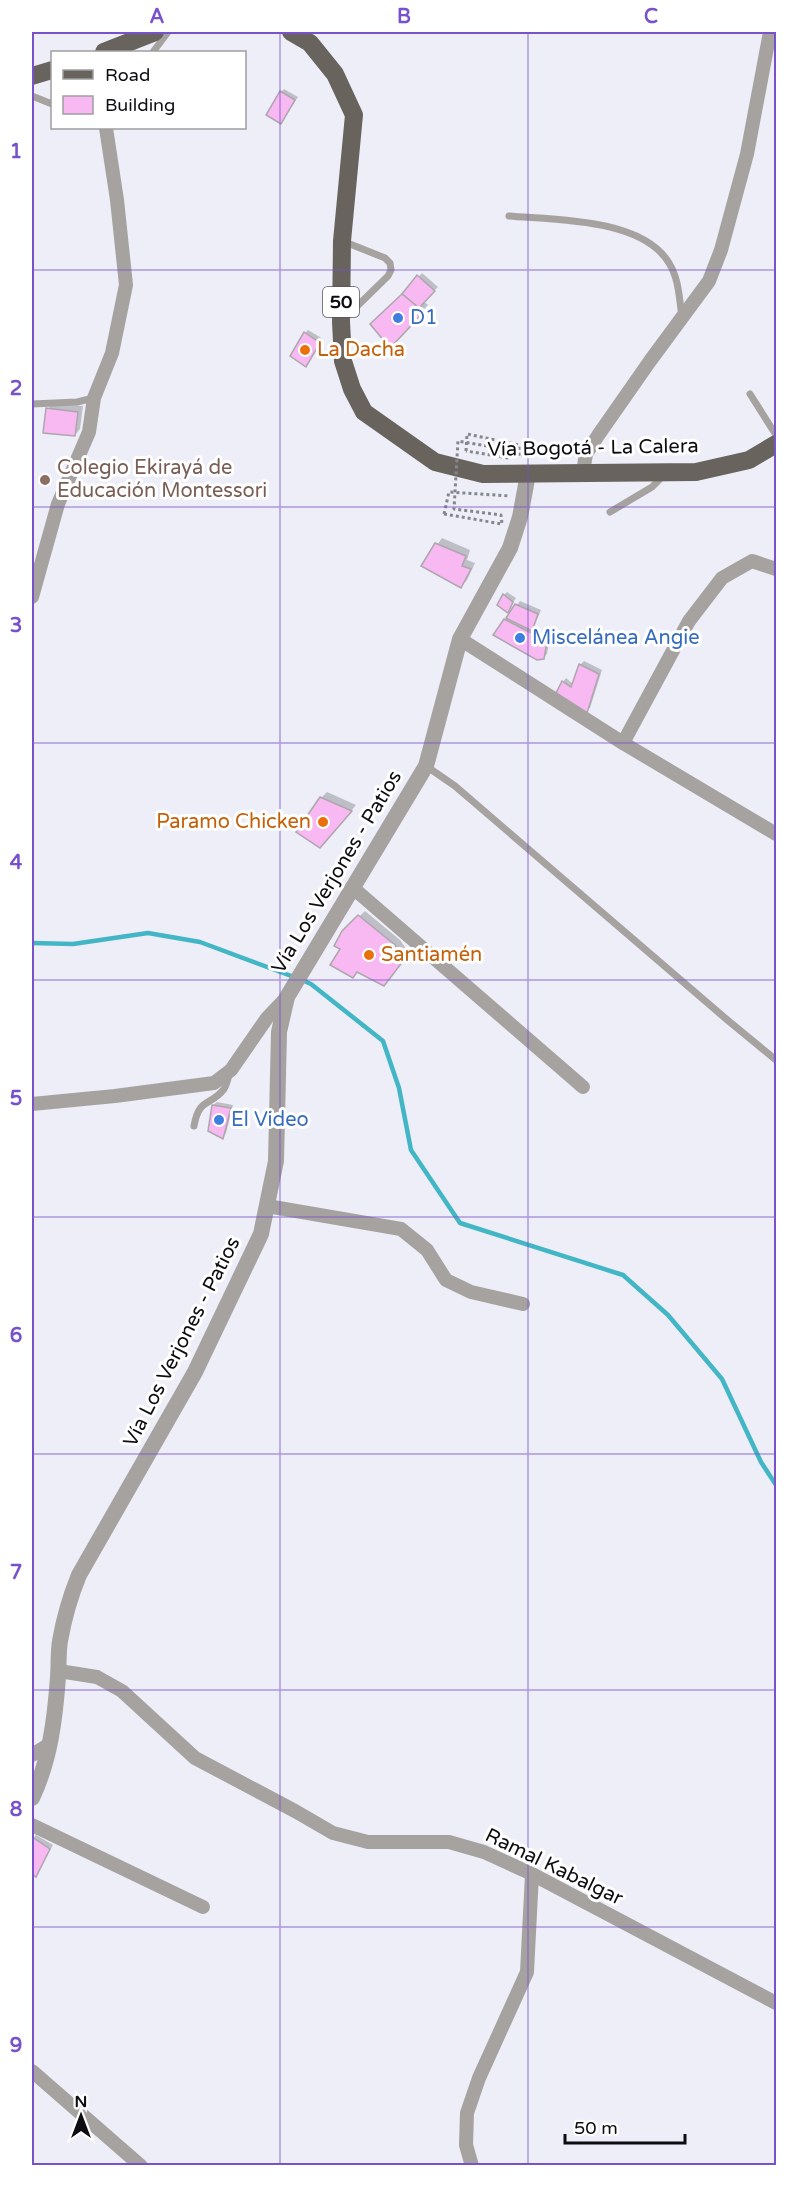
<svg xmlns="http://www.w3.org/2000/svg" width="808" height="2197" font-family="'Varela Round',sans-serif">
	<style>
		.shadow { fill: #0003 }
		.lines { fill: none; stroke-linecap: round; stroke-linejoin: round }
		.stream { stroke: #42b6c5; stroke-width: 4.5 }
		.building { fill: #f8b8f1; stroke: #aea6ad; stroke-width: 1.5 }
		.path { stroke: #86868d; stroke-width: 3; stroke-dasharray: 3 3; stroke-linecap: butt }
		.service { stroke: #a6a29f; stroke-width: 7 }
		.minor { stroke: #a6a29f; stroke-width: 14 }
		.tertiary { stroke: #a6a29f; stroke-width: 16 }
		.primary { stroke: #69635e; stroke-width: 18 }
		.path-bridge { stroke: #86868d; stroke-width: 3; stroke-dasharray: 3 3; stroke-linecap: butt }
		.grid { fill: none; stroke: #7752cb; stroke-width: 1.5; stroke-opacity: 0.55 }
		.shop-dot { fill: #3f7fe0; stroke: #fff; stroke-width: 2 }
		.food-dot { fill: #e8710a; stroke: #fff; stroke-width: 2 }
		.education-dot { fill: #8d6e63; stroke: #fff; stroke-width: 2 }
		.labels { text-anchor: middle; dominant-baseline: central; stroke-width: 6; stroke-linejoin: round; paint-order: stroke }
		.shield { fill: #fff; stroke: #565658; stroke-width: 1.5 }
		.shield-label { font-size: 18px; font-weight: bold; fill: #0d0d11 }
		.shop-label { font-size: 20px; fill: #366cbe; stroke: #fff; text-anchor: start }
		.food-label { font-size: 20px; fill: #c56008; stroke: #fff; text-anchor: start }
		.street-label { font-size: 20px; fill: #0d0d11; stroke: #fff }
		.education-label { font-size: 20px; fill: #785e54; stroke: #fff; text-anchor: start }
		.neatline { fill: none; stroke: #7752cb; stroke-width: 2 }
		.grid-label { font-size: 20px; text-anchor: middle; font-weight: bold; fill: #7752cb }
	</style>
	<rect width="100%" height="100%" fill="#edeef8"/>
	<g class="shadow">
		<polygon points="284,89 298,97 281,122 281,92"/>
		<polygon points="422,273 438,287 423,301 428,305 390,346 404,294"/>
		<polygon points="308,330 323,339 306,365 305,333"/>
		<polygon points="53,403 83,406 80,429 75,435 48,409"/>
		<polygon points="442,538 470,550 467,560 475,563 467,580 461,586 423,565"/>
		<polygon points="507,592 516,598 508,611 504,595"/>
		<polygon points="520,601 541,610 533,629 550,637 547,654 543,658 505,620"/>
		<polygon points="584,661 602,670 590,708 586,711 563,682 566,678 573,684 580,665"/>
		<polygon points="327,792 356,805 326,841 321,798"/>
		<polygon points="365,911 400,940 409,953 389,978 358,971 353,977 342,949 343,932"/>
		<polygon points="217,1102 233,1105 226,1133 223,1137 213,1105"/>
		<polygon points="36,1835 53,1845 36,1875 32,1873 32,1840"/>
	</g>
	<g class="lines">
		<g class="stream">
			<polyline points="32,943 73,944 148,933 200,942 294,977"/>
			<polyline points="302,980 311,984 383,1041 399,1088 411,1150 460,1223 623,1275 668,1315 722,1379 761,1462 776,1485"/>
		</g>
	</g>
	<g class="building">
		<polygon points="280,91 295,100 281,124 266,115"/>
		<polygon points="417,275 435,291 419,308 402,294"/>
		<polygon points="402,294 424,312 390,348 370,324"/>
		<polygon points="304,332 320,343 306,367 290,356"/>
		<polygon points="46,408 78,412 75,436 43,433"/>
		<polygon points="435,543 466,556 462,566 471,569 461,588 421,566"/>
		<polygon points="503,594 513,602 508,613 497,605"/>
		<polygon points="515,604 538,614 532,631 506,618"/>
		<polygon points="504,619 547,641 544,659 537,660 493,635"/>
		<polygon points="579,664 599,674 587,713 555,695 562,681 571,687"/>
		<polygon points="320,797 352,811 320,848 296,832"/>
		<polygon points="358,915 395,945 404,960 384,986 357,972 353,978 330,965 340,949 334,946 342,931"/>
		<polygon points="212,1105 231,1108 223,1139 208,1131"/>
		<polygon points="32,1837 50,1849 36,1877 32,1874"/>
	</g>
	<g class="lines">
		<g class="path">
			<polyline points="466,451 467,434 519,445 519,456 522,456"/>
			<polyline points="444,514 449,492 510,496"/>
		</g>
		<g class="service">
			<polyline points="153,52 168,32"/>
			<polyline points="32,96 52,104"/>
			<path d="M509 216C555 220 642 218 669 263 679 279 679 298 682 316"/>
			<polyline points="345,242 385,258 390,263 391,270 388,276 345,318"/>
			<polyline points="750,394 776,435"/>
			<polyline points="32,404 77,402 94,398"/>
			<polyline points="610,512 652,487 664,475"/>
			<polyline points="426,766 455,786 725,1018 776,1060"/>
			<path d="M194 1126C199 1097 210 1107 224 1089 226 1086 228 1079 229 1075"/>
		</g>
		<g class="minor">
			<polyline points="583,472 586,454 599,434 650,361 709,281 721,250 747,154 770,32"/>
			<polyline points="32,597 58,504 89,432 94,398 112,353 126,285 117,200 106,128"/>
			<polyline points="460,639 623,743 776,834"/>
			<polyline points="623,743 689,621 722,578 752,561 776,569"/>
			<polyline points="352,887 583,1087"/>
			<polyline points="32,1104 115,1096 214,1083 231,1070 267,1018 287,997"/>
			<polyline points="267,1206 401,1229 427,1250 446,1280 471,1292 523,1304"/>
			<polyline points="59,1671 97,1677 122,1691 195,1758 295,1811 333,1833 368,1842 449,1842 484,1852 532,1874 776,2003"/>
			<polyline points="32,1755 50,1744"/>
			<polyline points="32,1825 203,1907"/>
			<polyline points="32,2071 141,2166"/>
			<polyline points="472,2166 466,2145 467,2113 479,2078 527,1972 532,1874"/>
		</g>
		<path class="tertiary" d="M32 1798C50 1760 55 1719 58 1677 59 1665 58 1653 60 1641 64 1618 70 1597 79 1575L195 1372 261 1234 276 1161 279 1032 287 997 426 766 460 639 510 548 520 517 528 474"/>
		<g class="primary">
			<polyline points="291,32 310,43 335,74 354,115 342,241 341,322 343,361 352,389 364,412 435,462 483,474 696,472 749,460 776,444"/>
			<polyline points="104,52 155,32"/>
			<polyline points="32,76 52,70"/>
		</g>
		<polyline class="path-bridge" points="444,514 502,524 501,515 454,509 458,441 511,450 509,458 466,451"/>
	</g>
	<path class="grid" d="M280 32V2166M528 32V2166M32 270H776M32 507H776M32 743H776M32 980H776M32 1217H776M32 1454H776M32 1690H776M32 1927H776"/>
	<g class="shop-dot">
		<circle cx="398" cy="318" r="6"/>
		<circle cx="520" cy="638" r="6"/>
		<circle cx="219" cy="1120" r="6"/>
	</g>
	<g class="food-dot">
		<circle cx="305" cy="350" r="6"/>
		<circle cx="323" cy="822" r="6"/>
		<circle cx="369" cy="955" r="6"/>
	</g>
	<circle class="education-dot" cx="45" cy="480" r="6"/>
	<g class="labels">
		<rect class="shield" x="323" y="287" width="36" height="30" rx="4.5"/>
		<g class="shield-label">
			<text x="341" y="302">50</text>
		</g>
		<g class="shop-label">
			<text x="410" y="318">D1</text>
			<text x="532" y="638">Miscelánea Angie</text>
			<text x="231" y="1120">El Video</text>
		</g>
		<g class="food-label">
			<text x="317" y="350">La Dacha</text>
			<text x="311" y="822" text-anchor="end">Paramo Chicken</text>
			<text x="381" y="955">Santiamén</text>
		</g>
		<g class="street-label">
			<text transform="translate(593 448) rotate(-1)">Vía Bogotá - La Calera</text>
			<text transform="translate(337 872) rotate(-59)">Vía Los Verjones - Patios</text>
			<text transform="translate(182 1342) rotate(-63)">Vía Los Verjones - Patios</text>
			<text transform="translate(554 1867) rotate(26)">Ramal Kabalgar</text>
		</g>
		<g class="education-label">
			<text x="57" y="468">Colegio Ekirayá de<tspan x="57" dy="23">Educación Montessori</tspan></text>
		</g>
	</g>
	<rect width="808" height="2197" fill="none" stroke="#ffffff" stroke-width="66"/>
	<rect x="51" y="51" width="195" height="78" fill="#ffffff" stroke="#9e9ea0" stroke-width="1.5"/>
	<rect x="63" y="70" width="30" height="9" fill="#69635e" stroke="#9e9ea0" stroke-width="1.5"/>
	<text x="105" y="81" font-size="18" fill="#0d0d11">Road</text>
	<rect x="63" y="96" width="30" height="18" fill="#f8b8f1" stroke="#9e9ea0" stroke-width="1.5"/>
	<text x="105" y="111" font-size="18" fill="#0d0d11">Building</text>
	<g transform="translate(81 2116)" stroke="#ffffff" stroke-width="4.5" paint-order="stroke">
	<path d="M0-4.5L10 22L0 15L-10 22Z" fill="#0d0d11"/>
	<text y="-9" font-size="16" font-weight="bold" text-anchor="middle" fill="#0d0d11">N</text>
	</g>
	<path d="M565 2134v9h120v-9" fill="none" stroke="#0d0d11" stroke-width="3"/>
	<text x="574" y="2134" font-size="18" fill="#0d0d11" stroke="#ffffff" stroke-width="4.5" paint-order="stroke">50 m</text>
	<rect x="33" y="33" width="742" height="2131" class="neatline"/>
	<g class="grid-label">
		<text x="157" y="23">A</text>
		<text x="404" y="23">B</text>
		<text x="651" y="23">C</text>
		<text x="16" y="158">1</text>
		<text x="16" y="395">2</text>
		<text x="16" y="632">3</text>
		<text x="16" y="869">4</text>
		<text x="16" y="1105">5</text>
		<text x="16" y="1342">6</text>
		<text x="16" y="1579">7</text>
		<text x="16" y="1816">8</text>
		<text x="16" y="2052">9</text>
	</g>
</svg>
